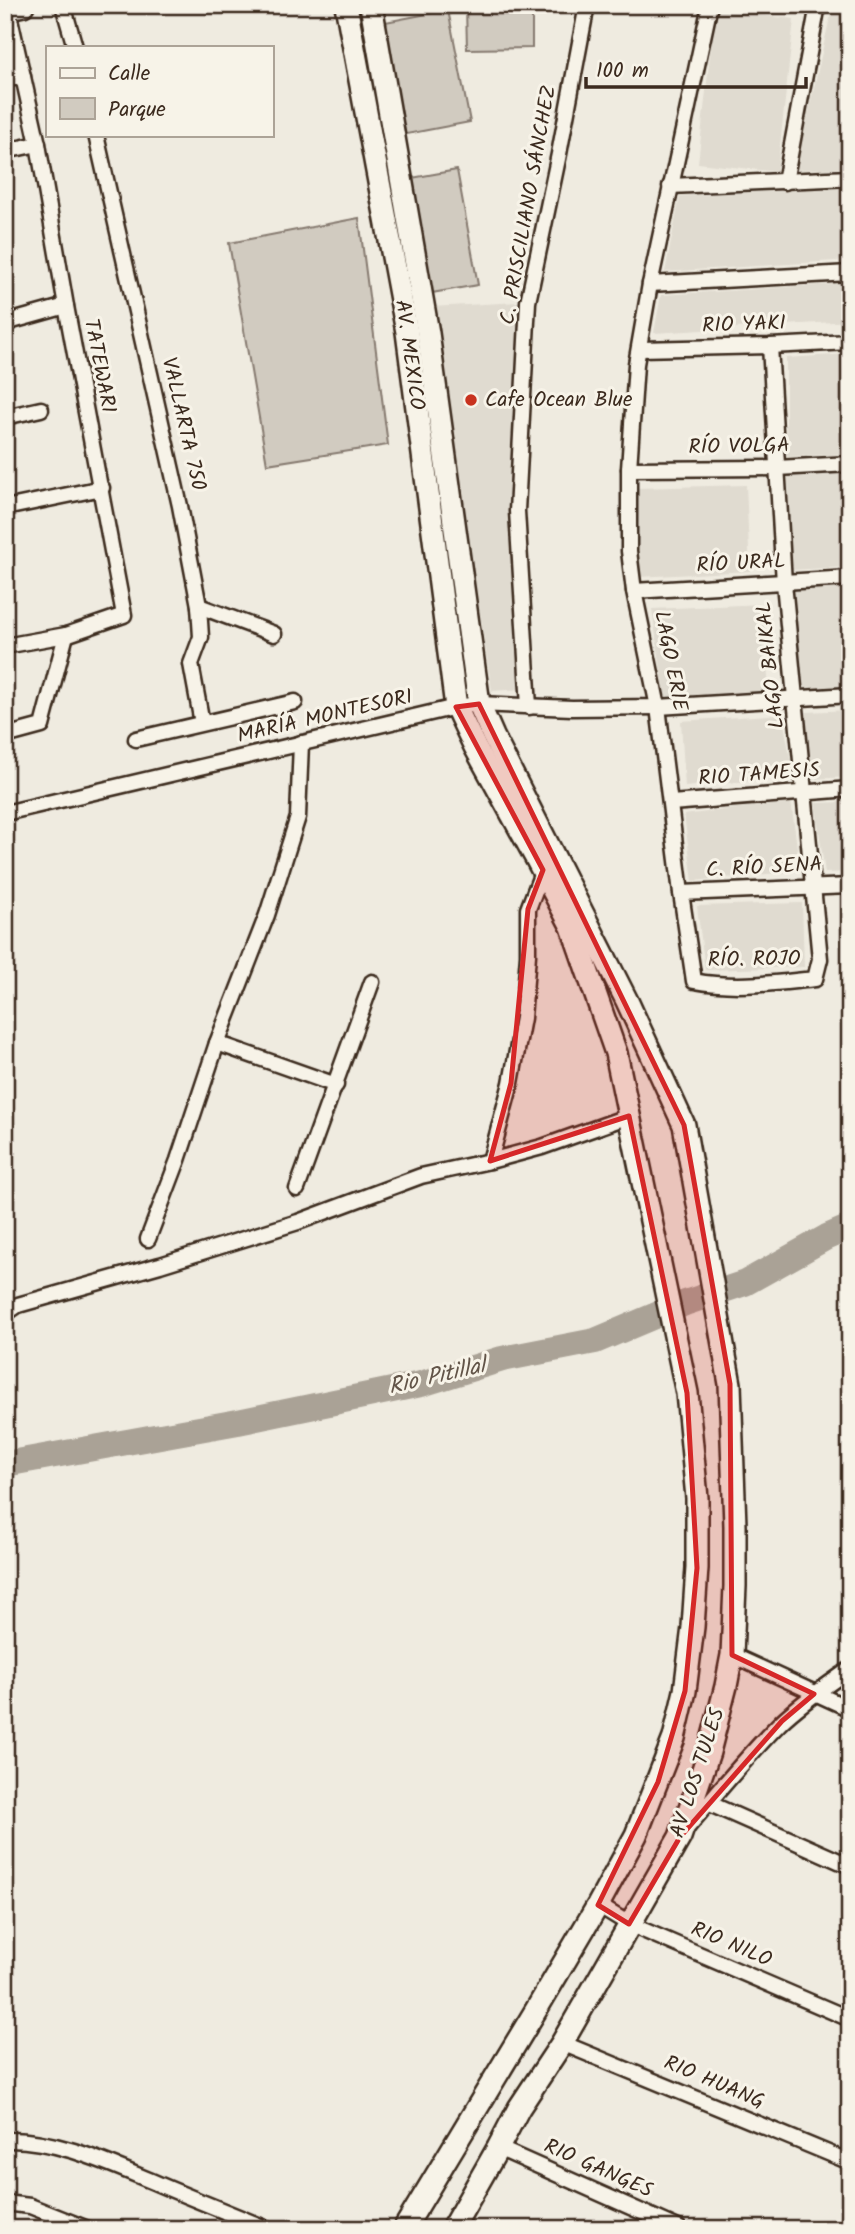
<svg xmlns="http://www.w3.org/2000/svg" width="855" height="2234" font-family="Kalam,sans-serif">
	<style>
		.built { fill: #e0dbd0 }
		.green { fill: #d1cbc0; stroke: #867a6f; stroke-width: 2 }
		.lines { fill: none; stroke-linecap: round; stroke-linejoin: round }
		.river { stroke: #aaa296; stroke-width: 26 }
		.street-casing { stroke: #3b2a1e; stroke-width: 19 }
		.secondary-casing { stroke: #3b2a1e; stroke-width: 26 }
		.street { stroke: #f7f3e8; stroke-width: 14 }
		.secondary { stroke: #f7f3e8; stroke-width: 21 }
		.marked { fill: #d62828; fill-opacity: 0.2; stroke: #d62828; stroke-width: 5; stroke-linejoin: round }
		.poi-dot { fill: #c8321e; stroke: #f7f3e8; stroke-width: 2.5 }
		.labels { text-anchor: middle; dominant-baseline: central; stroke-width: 6; stroke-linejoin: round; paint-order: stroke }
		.street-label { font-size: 21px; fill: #3b2a1e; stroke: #f7f3e8 }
		.poi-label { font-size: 21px; fill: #3b2a1e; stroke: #f7f3e8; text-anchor: start }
		.water-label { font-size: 23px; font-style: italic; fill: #625448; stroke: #f7f3e8 }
	</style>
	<rect width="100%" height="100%" fill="#efebe0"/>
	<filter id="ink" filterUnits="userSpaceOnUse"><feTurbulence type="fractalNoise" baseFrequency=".0143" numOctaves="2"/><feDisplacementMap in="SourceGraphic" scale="14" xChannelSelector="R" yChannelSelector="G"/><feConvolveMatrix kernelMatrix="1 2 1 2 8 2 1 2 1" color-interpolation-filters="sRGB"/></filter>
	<g filter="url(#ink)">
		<g class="built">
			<polygon points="715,10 794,19 777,172 698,163"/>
			<polygon points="831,13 850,13 850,168 795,170"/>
			<polygon points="850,186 850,260 665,272 680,196"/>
			<polygon points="850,283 850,321 654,333 661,295"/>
			<polygon points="518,302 523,689 492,691 432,307"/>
			<polygon points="850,354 850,454 786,457 786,358"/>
			<polygon points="850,473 850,567 790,570 788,475"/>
			<polygon points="746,485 750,571 638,577 636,488"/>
			<polygon points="850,586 850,686 803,689 793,589"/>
			<polygon points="763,604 769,693 665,697 652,609"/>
			<polygon points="850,710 850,777 811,779 806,712"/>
			<polygon points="782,714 794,777 685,787 681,721"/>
			<polygon points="791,801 800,871 693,881 684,815"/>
			<polygon points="850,802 850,872 825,873 815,803"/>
			<polygon points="802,903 804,967 705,970 697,906"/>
		</g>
		<g class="green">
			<polygon points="466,5 532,5 532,48 467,49"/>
			<polygon points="448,10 470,122 396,136 375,24"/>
			<polygon points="457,170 478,285 426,294 406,179"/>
			<polygon points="359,218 388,445 267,464 229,243"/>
		</g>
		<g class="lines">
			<polyline class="river" points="5,1464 238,1422 421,1384 502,1359 595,1341 685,1303 745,1283 827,1237 850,1227"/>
			<defs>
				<g id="street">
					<polyline points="63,5 75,47"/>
					<path d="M710 5 650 284 636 364 629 469V551L634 591 658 707 681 893 694 981C735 989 775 983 815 979L820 959 784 583 770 346"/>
					<polyline points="5,80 23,76"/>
					<polyline points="96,135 180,506 199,606 201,637 191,664 202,723"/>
					<polyline points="5,151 38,144"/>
					<polyline points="785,182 818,5"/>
					<polyline points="670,186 850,178"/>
					<polyline points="650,284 850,273"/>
					<polyline points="5,323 66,306"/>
					<polyline points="640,349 770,346 850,342"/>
					<polyline points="5,417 41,409"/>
					<polyline points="629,469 777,468 850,464"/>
					<polyline points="5,508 102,488"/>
					<polyline points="634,591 850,578"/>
					<polyline points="199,606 274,634"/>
					<polyline points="5,646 66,635 124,615 66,306 38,144 7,5"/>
					<polyline points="529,707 517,511 528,302 559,154 587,5"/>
					<polyline points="5,736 42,726 66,635"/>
					<polyline points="136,739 295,702"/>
					<polyline points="671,803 850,789"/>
					<polyline points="5,813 456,707 479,704 572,708 658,707 850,695"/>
					<polyline points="681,893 850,886"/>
					<polyline points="217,1043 336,1085"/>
					<polyline points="490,1161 511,1083 523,1018 528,955 528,909 543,870"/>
					<polyline points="297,1189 372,982"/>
					<polyline points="148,1239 178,1160 217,1043 267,915 298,817 301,743"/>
					<polyline points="5,1314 18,1305 160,1265 298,1222 421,1176 490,1161 542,1147 629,1116"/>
					<polyline points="732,1655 850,1709"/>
					<polyline points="708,1803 850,1866"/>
					<path d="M687 1828C718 1792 748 1755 781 1722 802 1702 826 1686 850 1669"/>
					<polyline points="598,1905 629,1924 850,2019"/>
					<polyline points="562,2043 850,2162"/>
					<path d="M5 2140C55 2138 110 2164 156 2183 193 2199 230 2213 267 2229"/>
					<polyline points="498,2148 680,2229"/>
					<polyline points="5,2203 30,2206 88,2229"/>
				</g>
				<g id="secondary">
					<polyline points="346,5 407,332 456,707 475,747 537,860 572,927 616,1053 687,1393 697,1498 697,1568 693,1627 685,1691 674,1738 636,1835 598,1905 536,2010 404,2229"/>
					<polyline points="371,5 428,333 479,704 493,736 627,1001 684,1125 730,1384 735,1526 735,1586 732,1655 726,1686 709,1752 680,1837 562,2043 519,2108 498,2148 452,2229"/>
					<polyline points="5,9 23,5"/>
				</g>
			</defs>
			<use href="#street" class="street-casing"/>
			<use href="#secondary" class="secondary-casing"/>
			<use href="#street" class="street"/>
			<use href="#secondary" class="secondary"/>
		</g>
	</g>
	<path class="marked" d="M479 704 684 1125 730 1384 732 1655 814 1694 782 1721 680 1837 629 1924 598 1905 658 1782 685 1691 697 1568 687 1393 629 1116 490 1161 511 1083 528 909 543 870 456 707Z"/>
	<circle class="poi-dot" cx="471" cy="400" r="7"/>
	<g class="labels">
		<g class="street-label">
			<text transform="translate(529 205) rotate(-80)">C. PRISCILIANO SÁNCHEZ</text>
			<text transform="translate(744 325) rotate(-2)">RIO YAKI</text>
			<text transform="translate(409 355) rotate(82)">AV. MEXICO</text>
			<text transform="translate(99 366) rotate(79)">TATEWARI</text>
			<text transform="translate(183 424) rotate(77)">VALLARTA 750</text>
			<text transform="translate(739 447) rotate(-1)">RÍO VOLGA</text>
			<text transform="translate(741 564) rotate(-3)">RÍO URAL</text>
			<text transform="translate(670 661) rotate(79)">LAGO ERIE</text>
			<text transform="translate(771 665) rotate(-96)">LAGO BAIKAL</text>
			<text transform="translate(325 717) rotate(-13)">MARÍA MONTESORI</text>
			<text transform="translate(759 775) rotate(-4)">RIO TAMESIS</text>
			<text transform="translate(764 868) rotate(-3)">C. RÍO SENA</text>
			<text transform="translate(754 960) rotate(-1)">RÍO. ROJO</text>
			<text transform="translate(698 1773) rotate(-72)">AV LOS TULES</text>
			<text transform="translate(731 1945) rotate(23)">RIO NILO</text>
			<text transform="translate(714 2083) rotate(23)">RIO HUANG</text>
			<text transform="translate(598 2169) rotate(24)">RIO GANGES</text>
		</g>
		<g class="poi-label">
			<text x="485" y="400">Cafe Ocean Blue</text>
		</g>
		<g class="water-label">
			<text transform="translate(437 1377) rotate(-13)">Rio Pitillal</text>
		</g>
	</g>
	<rect width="855" height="2234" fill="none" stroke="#f7f3e8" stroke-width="28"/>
	<rect x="14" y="14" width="827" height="2206" fill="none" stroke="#3b2a1e" stroke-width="2.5" filter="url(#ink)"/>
	<rect x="46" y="46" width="228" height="91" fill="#f7f3e8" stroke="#aca397" stroke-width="2"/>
	<rect x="60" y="68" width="35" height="10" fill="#f7f3e8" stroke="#aca397" stroke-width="2"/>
	<text x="108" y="80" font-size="21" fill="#3b2a1e">Calle</text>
	<rect x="60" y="98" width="35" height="21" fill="#d1cbc0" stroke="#aca397" stroke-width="2"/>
	<text x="108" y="116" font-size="21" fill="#3b2a1e">Parque</text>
	<path d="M586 77v10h220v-10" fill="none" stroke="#3b2a1e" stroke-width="3.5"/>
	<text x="596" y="77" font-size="21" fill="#3b2a1e" stroke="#f7f3e8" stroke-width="5" paint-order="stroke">100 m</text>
</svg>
